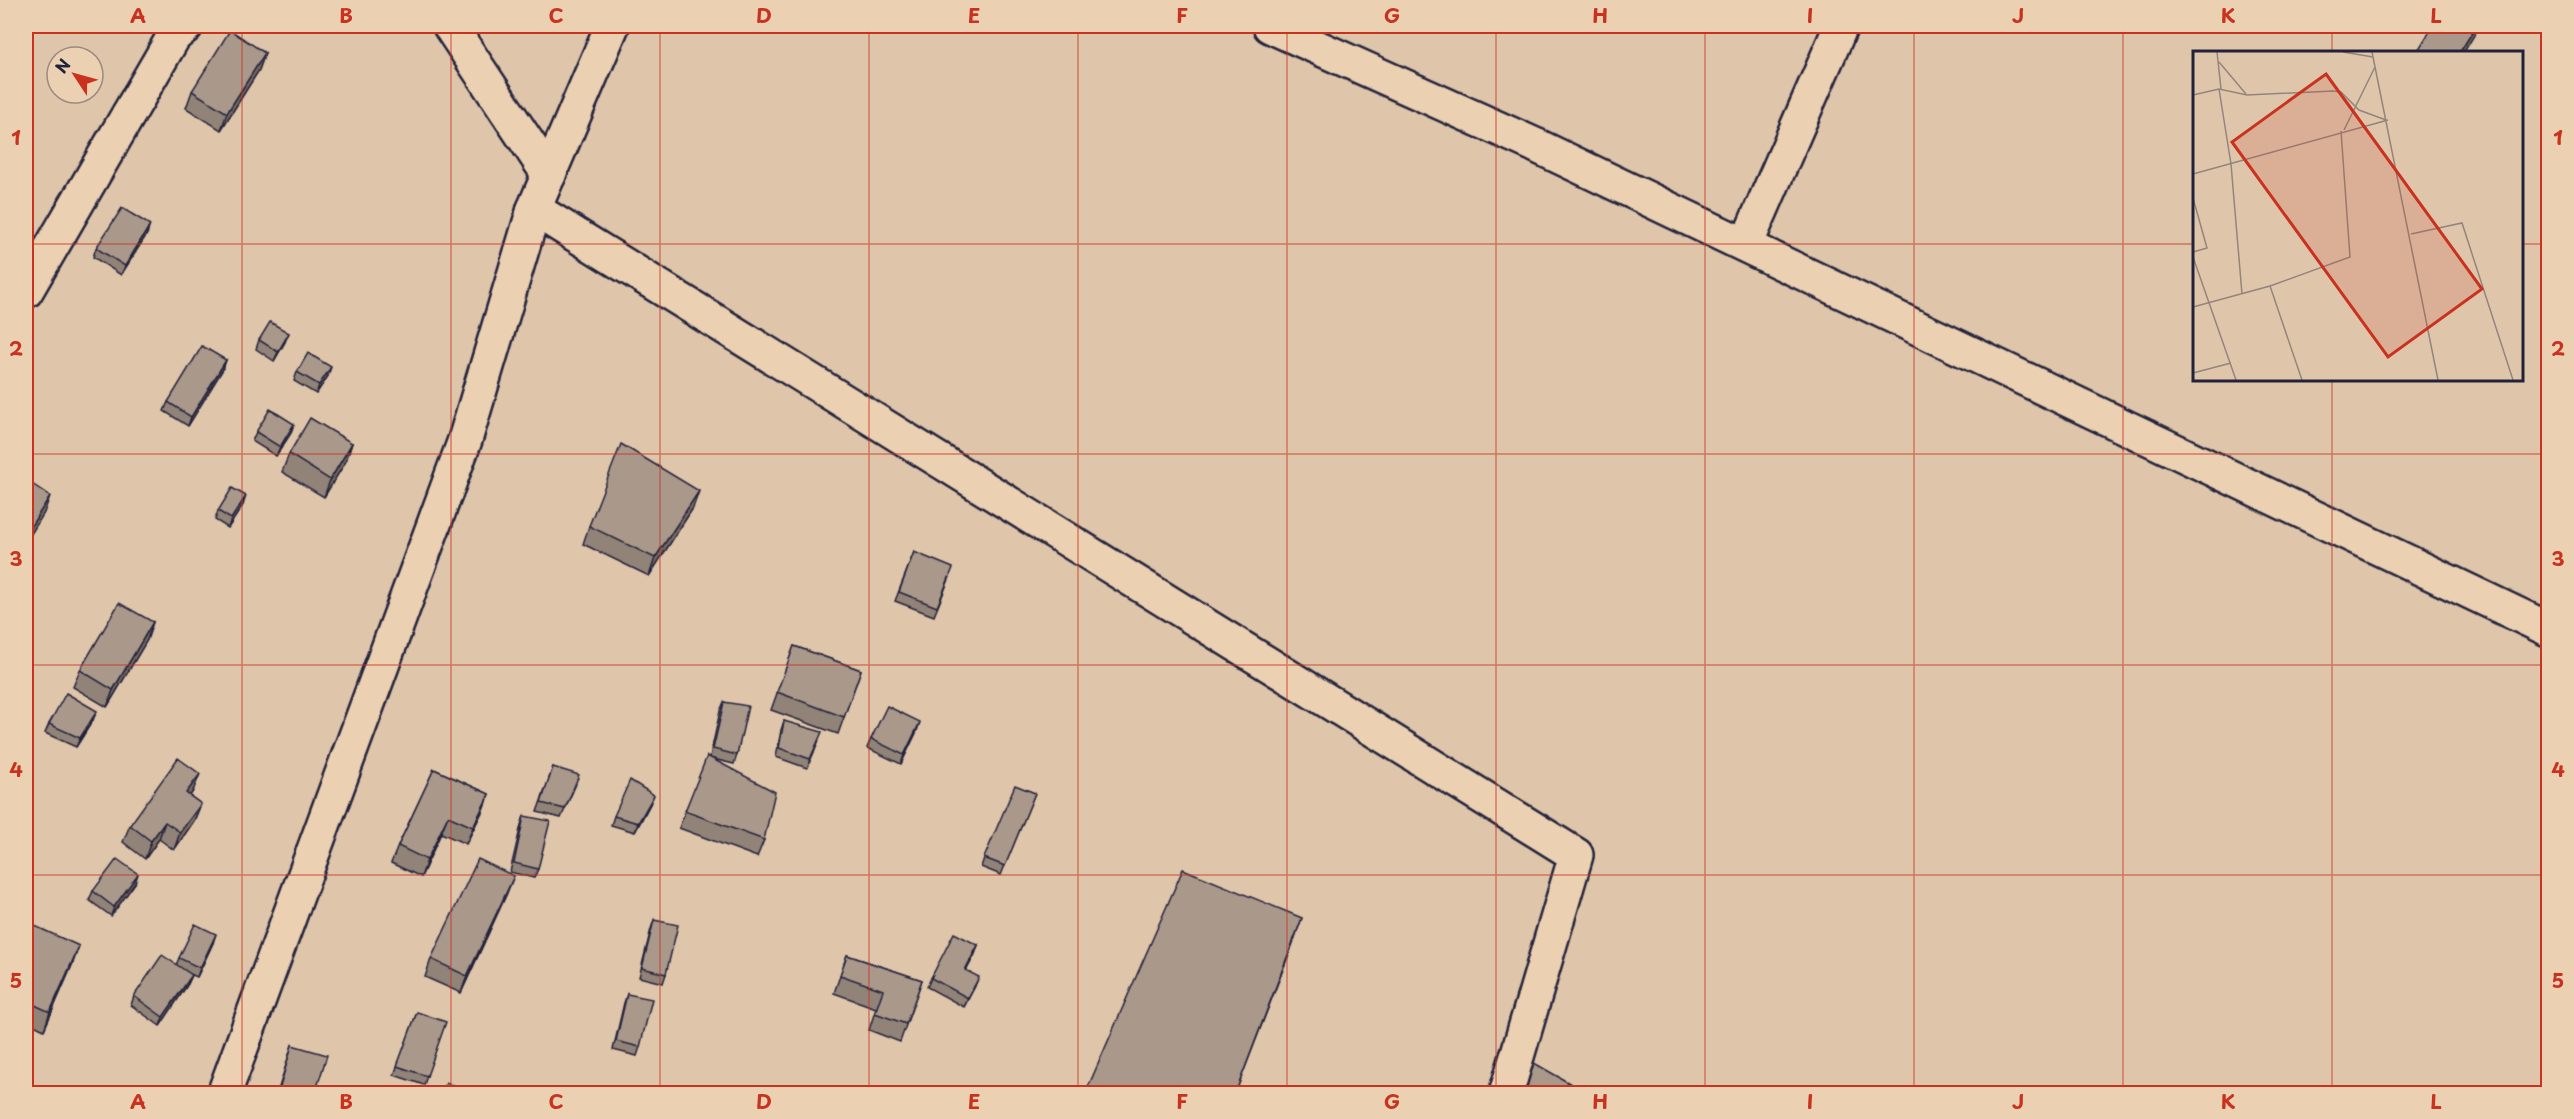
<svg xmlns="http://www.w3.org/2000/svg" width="2574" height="1119" font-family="'Playpen Sans',sans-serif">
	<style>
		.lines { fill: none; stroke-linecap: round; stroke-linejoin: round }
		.minor-casing { stroke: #22223b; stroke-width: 38 }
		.major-casing { stroke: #22223b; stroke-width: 38 }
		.minor { stroke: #ebd0b2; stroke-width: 33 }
		.major { stroke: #ebd0b2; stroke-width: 33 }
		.wall { fill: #928378; stroke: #22223b; stroke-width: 1.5 }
		.shaded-wall { fill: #776a61; stroke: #22223b; stroke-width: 1.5 }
		.building { fill: #aa988b; stroke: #22223b; stroke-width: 1.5 }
		.grid { fill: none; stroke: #c8321e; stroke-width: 1.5; stroke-opacity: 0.55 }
		.inset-road { fill: none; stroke: #93847e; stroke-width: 1.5 }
		.view { fill: #c8321e; fill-opacity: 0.15; stroke: #c8321e; stroke-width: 3 }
		.inset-edge { fill: none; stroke: #22223b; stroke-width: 3 }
		.neatline { fill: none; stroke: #c8321e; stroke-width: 2 }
		.grid-label { font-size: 20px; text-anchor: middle; font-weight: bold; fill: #c8321e }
	</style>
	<rect width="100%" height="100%" fill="#dfc6ab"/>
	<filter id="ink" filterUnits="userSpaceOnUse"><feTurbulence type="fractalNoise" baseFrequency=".0167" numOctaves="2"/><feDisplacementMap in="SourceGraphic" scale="12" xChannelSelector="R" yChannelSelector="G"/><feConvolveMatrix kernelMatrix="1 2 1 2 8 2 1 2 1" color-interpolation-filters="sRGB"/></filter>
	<g filter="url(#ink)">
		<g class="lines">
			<defs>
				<g id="minor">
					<polyline points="450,26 549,175"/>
					<polyline points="534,209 1576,855 1506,1094"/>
					<polyline points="1746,245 1841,26"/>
					<polyline points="26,291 174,36 186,26"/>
					<polyline points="224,1094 465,440 534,209 612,26"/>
				</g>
				<polyline id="major" points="1270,26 1535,145 2548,629"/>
			</defs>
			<use href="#minor" class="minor-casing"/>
			<use href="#major" class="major-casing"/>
			<use href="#minor" class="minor"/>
			<use href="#major" class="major"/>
		</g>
		<g class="wall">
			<polygon points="265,53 259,70 221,130 186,108 192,91"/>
			<polygon points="147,234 121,275 93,257 96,248"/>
			<polygon points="259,340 285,342 274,361 256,349"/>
			<polygon points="226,360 223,369 188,426 164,411 168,402"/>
			<polygon points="297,372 328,376 316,394 294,381"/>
			<polygon points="256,432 291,433 276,456 252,441"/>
			<polygon points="352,443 346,461 324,497 282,472 289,454"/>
			<polygon points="243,505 228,528 215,520 218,511"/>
			<polygon points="693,508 649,576 583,544 589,526"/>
			<polygon points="914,552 950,577 934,616 895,601"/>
			<polygon points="153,622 147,640 107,707 73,687 80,670"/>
			<polygon points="794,646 861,670 838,734 771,710"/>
			<polygon points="724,702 737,755 734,764 713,759 764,840 757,857 679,828 685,811 710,757 720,711"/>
			<polygon points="93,720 76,747 45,733 49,724"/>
			<polygon points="784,721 819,741 807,768 776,757 781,730"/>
			<polygon points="917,731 901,764 867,748 871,739"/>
			<polygon points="553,767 576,784 561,818 537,812"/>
			<polygon points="434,769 489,794 482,812 466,844 441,833 421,877 391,863 398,846"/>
			<polygon points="193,791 190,796 201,804 194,821 174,850 159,839 145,859 123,842 130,825"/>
			<polygon points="1035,793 1001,875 981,867 984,858"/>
			<polygon points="650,804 635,832 611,825 614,816"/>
			<polygon points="524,816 538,869 534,878 510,872 521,825"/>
			<polygon points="135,883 111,916 89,900 93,891"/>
			<polygon points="507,893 461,993 425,977 431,959"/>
			<polygon points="654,920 666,974 663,983 639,977 651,929"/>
			<polygon points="26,922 73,963 44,1030 26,1021"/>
			<polygon points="213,943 197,977 190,974 192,975 188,984 160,1026 131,1005 134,996 176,965 179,958"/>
			<polygon points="978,945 975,954 966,971 975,986 964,1007 927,987 931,978"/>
			<polygon points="847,955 922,980 900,1042 869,1030 876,1008 834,993"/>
			<polygon points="627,994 640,1047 637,1056 613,1050 624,1003"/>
			<polygon points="417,1012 427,1076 424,1085 394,1075"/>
			<polygon points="292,1045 315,1094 277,1094"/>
		</g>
		<g class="shaded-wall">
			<polygon points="2476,26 2478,26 2476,32 2464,52 2460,52"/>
			<polygon points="265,53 259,70 221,130 227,113"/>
			<polygon points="150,225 147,234 121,275 125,266"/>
			<polygon points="289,333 285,342 274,361 278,352"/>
			<polygon points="226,360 223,369 188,426 191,417"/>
			<polygon points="331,367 328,376 316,394 319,385"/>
			<polygon points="294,424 291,433 276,456 280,447"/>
			<polygon points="352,443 346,461 324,497 330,480"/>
			<polygon points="699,491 693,508 649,576 655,558"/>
			<polygon points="50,496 44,513 26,542 26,534"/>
			<polygon points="246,496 243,505 228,528 231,519"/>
			<polygon points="153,622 147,640 107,707 113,690"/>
			<polygon points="97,711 93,720 76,747 80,738"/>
			<polygon points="920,722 917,731 901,764 904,755"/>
			<polygon points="200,774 193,791 180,811 186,793"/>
			<polygon points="489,794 482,812 466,844 473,827"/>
			<polygon points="654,795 650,804 635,832 638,823"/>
			<polygon points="201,804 194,821 174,850 180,832"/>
			<polygon points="448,816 441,833 421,877 427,860"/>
			<polygon points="165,822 159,839 145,859 151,841"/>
			<polygon points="138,874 135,883 111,916 114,907"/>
			<polygon points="514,876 507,893 461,993 467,976"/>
			<polygon points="1302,918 1291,949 1235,1094"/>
			<polygon points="216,934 213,943 197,977 200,968"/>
			<polygon points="978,945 975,954 962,979 965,970"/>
			<polygon points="79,946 73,963 44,1030 50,1012"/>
			<polygon points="192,975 188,984 160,1026 163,1017"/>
			<polygon points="979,977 975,986 964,1007 968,998"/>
		</g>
		<g class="building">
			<polygon points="2433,26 2476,26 2460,52 2417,52"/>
			<polygon points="230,30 265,53 227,113 192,91"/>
			<polygon points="122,208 150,225 125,266 96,248"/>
			<polygon points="270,322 289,333 278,352 259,340"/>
			<polygon points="202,346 226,360 191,417 168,402"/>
			<polygon points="308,353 331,367 319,385 297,372"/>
			<polygon points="270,409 294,424 280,447 256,432"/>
			<polygon points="310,418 352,443 330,480 289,454"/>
			<polygon points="621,444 699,491 655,558 589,526"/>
			<polygon points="26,480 50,496 26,534"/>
			<polygon points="232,488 246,496 231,519 218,511"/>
			<polygon points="914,552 953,568 937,607 899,592"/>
			<polygon points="119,603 153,622 113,690 80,670"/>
			<polygon points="794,646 861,670 844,717 777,692"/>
			<polygon points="66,693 97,711 80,738 49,724"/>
			<polygon points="724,702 748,706 737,755 713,749"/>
			<polygon points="887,706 920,722 904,755 871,739"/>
			<polygon points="784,721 822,732 810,759 779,748"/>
			<polygon points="707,756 775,792 764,840 685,811"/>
			<polygon points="178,758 200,774 186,793 201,804 180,832 165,822 151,841 130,825"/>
			<polygon points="553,767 579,775 565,809 541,803"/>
			<polygon points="434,769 489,794 473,827 448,816 427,860 398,846"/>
			<polygon points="630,780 654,795 638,823 614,816"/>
			<polygon points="1015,785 1035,793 1005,866 984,858"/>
			<polygon points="524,816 550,821 538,869 514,863"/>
			<polygon points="117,859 138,874 114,907 93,891"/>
			<polygon points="478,859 514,876 467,976 431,959"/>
			<polygon points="1183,869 1302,918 1235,1094 1085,1094"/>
			<polygon points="654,920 678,925 666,974 642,968"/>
			<polygon points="26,922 79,946 50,1012 26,1001"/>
			<polygon points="195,924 216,934 200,968 179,958"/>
			<polygon points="954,933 978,945 965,970 979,977 968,998 931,978"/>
			<polygon points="162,955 192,975 163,1017 134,996"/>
			<polygon points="847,955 922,980 906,1024 875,1013 883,990 840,975"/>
			<polygon points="627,994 652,999 640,1047 616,1041"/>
			<polygon points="417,1012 446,1022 427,1076 397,1066"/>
			<polygon points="292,1045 327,1055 315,1094 278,1094"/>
			<polygon points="1534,1063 1571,1084 1569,1094 1525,1094"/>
			<polygon points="446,1083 477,1094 442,1094"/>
		</g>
	</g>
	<path class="grid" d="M242 26V1094M451 26V1094M660 26V1094M869 26V1094M1078 26V1094M1287 26V1094M1496 26V1094M1705 26V1094M1914 26V1094M2123 26V1094M2332 26V52M26 244H2194M2522 244H2548M2332 380V1094M26 454H2548M26 665H2548M26 875H2548"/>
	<g transform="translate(2193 51)">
		<rect width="330" height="330" fill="#dfc6ab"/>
		<path class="inset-road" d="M24 1 28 38M150 1 180 6M179 1 245 329M26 11 53 43M26 38 38 113 49 243M0 44 26 38 54 44 140 40 148 41 166 59 193 69M151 79 182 16M0 123 195 69M0 147 14 197 0 201M218 183 269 172 320 329M0 206 43 329M0 256 77 235M0 322 38 312M109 329 77 235 157 206 148 80"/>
		<path class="view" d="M133 23 289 238 195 306 39 91Z"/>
		<rect width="330" height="330" class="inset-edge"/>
	</g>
	<rect width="2574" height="1119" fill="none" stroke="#ebd0b2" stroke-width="66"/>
	<g transform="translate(75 75) rotate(306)"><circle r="28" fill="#ebd0b2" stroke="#9b8a82" stroke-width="1.5"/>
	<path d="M0-4.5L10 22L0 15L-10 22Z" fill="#c8321e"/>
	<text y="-9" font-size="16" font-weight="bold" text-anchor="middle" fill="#22223b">N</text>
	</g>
	<rect x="33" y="33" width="2508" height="1053" class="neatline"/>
	<g class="grid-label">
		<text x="138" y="23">A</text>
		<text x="346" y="23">B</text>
		<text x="556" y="23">C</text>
		<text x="764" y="23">D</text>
		<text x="974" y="23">E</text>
		<text x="1182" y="23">F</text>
		<text x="1392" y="23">G</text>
		<text x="1600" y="23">H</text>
		<text x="1810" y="23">I</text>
		<text x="2018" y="23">J</text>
		<text x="2228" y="23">K</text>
		<text x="2436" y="23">L</text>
		<text x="16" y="145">1</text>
		<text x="2558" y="145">1</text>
		<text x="16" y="356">2</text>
		<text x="2558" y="356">2</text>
		<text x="16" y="566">3</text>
		<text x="2558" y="566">3</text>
		<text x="16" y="777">4</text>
		<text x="2558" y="777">4</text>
		<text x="16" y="988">5</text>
		<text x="2558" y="988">5</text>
		<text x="138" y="1109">A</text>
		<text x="346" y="1109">B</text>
		<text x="556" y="1109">C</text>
		<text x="764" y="1109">D</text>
		<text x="974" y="1109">E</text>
		<text x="1182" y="1109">F</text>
		<text x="1392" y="1109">G</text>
		<text x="1600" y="1109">H</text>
		<text x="1810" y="1109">I</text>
		<text x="2018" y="1109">J</text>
		<text x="2228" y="1109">K</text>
		<text x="2436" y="1109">L</text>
	</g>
</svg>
